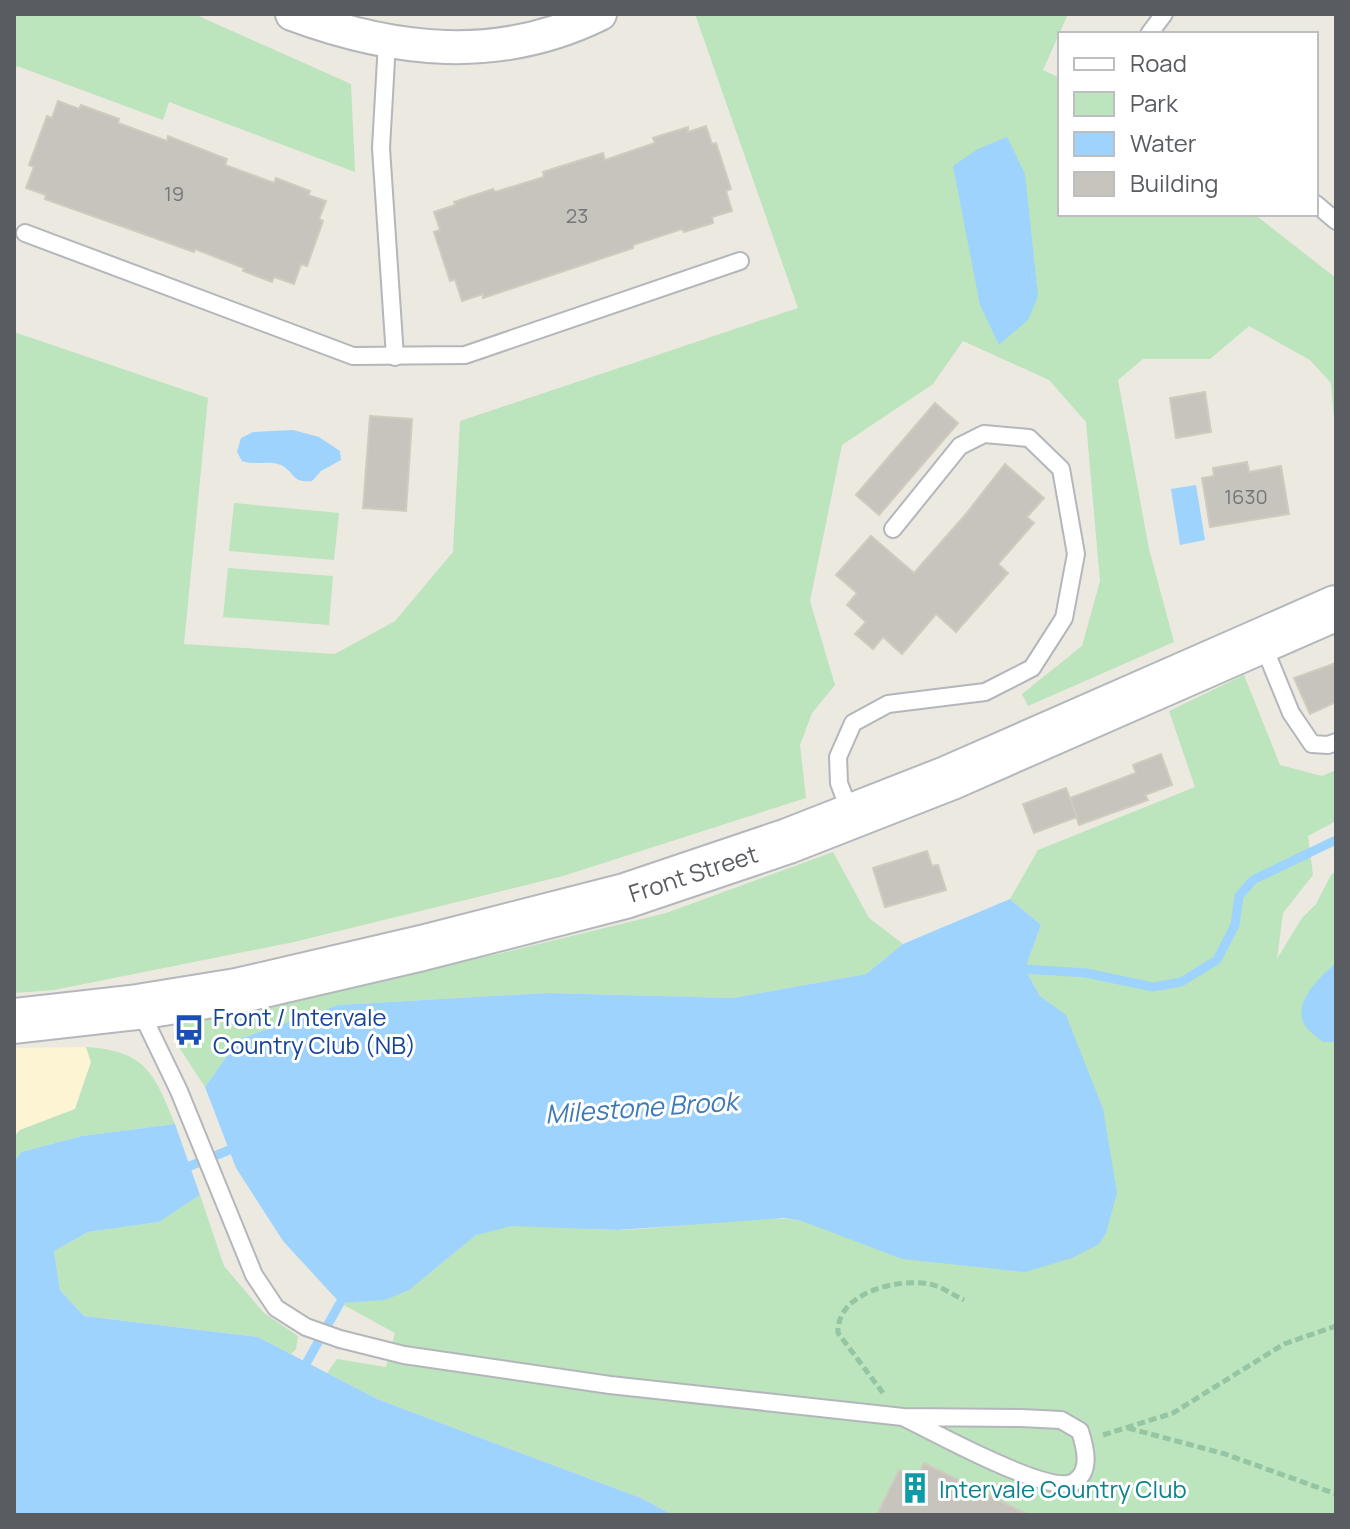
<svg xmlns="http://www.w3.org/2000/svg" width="1350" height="1529" font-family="Manrope,sans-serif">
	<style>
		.commercial { fill: #fdf4d4 }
		.green { fill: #bce4bd }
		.water { fill: #9ed3fe }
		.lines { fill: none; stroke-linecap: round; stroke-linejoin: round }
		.stream { stroke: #9ed3fe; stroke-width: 9 }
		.building { fill: #c7c4bd; stroke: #d0cbbf; stroke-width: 2 }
		.lane-casing { stroke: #b3b6bb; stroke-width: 20 }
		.street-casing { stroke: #b3b6bb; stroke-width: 36 }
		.secondary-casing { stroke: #b4b7bd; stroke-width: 48 }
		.path { stroke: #95c5a3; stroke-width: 5; stroke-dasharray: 8 4; stroke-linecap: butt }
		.lane { stroke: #fff; stroke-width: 16 }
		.street { stroke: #fff; stroke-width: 32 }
		.secondary { stroke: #fff; stroke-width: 44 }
		.labels { text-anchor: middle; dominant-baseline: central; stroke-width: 6; stroke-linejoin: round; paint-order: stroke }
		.number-label { font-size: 20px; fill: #747678 }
		.street-label { font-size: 24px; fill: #595c61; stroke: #fff }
		.transit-label { font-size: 24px; fill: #164399; stroke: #fff; text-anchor: start }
		.culture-label { font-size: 24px; fill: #0d838f; stroke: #fff; text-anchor: start }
		.water-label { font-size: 26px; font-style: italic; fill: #3f79b7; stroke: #fff }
	</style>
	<rect width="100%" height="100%" fill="#ece9e0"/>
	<polygon class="commercial" points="86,1047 91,1062 75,1109 20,1130 14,1137 14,1048"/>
	<g class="green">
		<polygon points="14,14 194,14 351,84 355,172 169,102 163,120 17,66 14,72"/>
		<polygon points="695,14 1068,14 1043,70 1060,78 1060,214 1254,214 1336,278 1336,443 1331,383 1310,360 1249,326 1210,359 1143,359 1118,380 1149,549 1174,642 1028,706 1022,694 1082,646 1100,581 1086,422 1049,380 963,341 933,384 842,445 810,601 835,685 812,713 800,745 806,798 563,876 294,942 54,990 14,993 14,332 208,398 184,644 335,654 395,621 453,552 460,421 798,308"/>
		<polygon points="234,503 339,513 334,560 229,551"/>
		<polygon points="228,568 333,576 329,625 223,617"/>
		<path d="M1244 675 1280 765 1322 776 1336 770V821L1308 836 1313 875 1283 913 1277 959 1302 918 1316 904 1331 875 1336 871V1515H673L641 1498 377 1399 327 1373 337 1359 386 1367 395 1333 340 1303C399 1299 403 1295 448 1258 457 1251 466 1240 476 1235 514 1217 573 1230 615 1230 677 1230 740 1211 802 1221L1066 1016 1040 996 1025 969 1041 925 1010 899 1038 850 1195 787 1169 711Z"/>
		<polygon points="833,852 869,918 903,944 866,974 733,998 547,993 338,1005 239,1039 205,1087 173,1038 176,1021 498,954 666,913"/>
		<path d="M86 1047C146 1051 154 1073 175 1124L82 1136 21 1152 14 1162V1137L20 1130 75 1109 91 1062Z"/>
		<polygon points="200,1195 224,1266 264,1313 298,1336 296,1349 291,1354 258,1337 84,1316 60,1290 54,1251 88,1232 159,1222"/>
	</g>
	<g class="water">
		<polygon points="1007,137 1025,174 1038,296 1028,320 999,345 980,305 953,166 978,149"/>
		<path d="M293 430 319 437 340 451 341 460 321 471 312 481C293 483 296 475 283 466 272 459 255 466 242 461L237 452 241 438 253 432Z"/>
		<polygon points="1196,485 1205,540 1180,545 1171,489"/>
		<polygon points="1010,899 1041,925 1025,969 1040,996 1066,1015 1103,1109 1117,1193 1106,1233 1099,1244 1072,1258 1025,1272 902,1259 802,1221 784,1218 617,1230 512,1226 476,1235 409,1290 385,1300 340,1303 283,1241 236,1168 205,1087 239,1039 338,1005 547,993 733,998 866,974 903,944"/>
		<path d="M1336 963V1042H1323C1317 1037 1307 1030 1304 1024 1293 1001 1321 976 1336 963Z"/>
		<polygon points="175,1124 200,1195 159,1222 88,1232 54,1251 60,1290 84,1316 258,1337 377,1399 641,1498 673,1515 14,1515 14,1162 21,1152 82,1136"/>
	</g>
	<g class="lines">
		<g class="stream">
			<polyline points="1019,976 1025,969 1086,973 1153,987 1181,982 1217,960 1235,925 1239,896 1253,880 1336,840"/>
			<polyline points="178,1168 190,1166 239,1146"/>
			<polyline points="307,1362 340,1303"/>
		</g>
	</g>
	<g class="building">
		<polygon points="58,101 79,109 81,105 119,119 118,123 167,141 168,136 227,159 225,165 274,183 276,178 310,191 308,195 326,201 319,219 323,221 307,266 301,264 294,284 274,277 272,282 243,271 244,268 195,249 194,252 45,199 46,195 26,188 34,167 29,165 47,116 52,118"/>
		<polygon points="706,126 712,144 716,143 731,189 726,191 732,211 712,217 713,223 684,232 682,229 633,245 633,248 483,298 483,294 462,301 455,279 450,281 434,232 440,230 434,212 455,205 454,202 493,189 495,192 544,177 543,172 603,153 605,160 655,143 653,138 688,127 688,132"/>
		<polygon points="1205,392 1211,432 1176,438 1170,398"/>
		<polygon points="935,403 958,423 879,515 856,495"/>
		<polygon points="370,416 412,419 406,511 363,508"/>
		<polygon points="1247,462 1249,472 1281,466 1289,514 1210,527 1202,478 1214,476 1213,468"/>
		<polygon points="1005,464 1044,498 1027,517 1034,523 998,564 1008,573 956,632 936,614 902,654 883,637 873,649 855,634 866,622 847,605 857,593 836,575 871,536 914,573 966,514"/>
		<polygon points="1336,663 1336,702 1310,714 1294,678"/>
		<polygon points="1161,754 1172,785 1145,795 1148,800 1079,825 1070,798 1136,773 1133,765"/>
		<polygon points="1066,788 1077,817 1034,833 1023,804"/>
		<polygon points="927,851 932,866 938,865 946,890 885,907 873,868"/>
		<polygon points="924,1463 1029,1515 877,1515 899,1470 917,1478"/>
	</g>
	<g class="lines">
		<defs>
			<g id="lane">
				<polyline points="1149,34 1164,14"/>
				<polyline points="387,42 381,148 395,357"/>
				<polyline points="1316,204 1336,221"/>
				<polyline points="25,233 353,356 465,355 740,261"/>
				<polyline points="1262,642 1291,713 1312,744 1328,745 1336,742"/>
				<polyline points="851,815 839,783 838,757 853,723 888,704 985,692 1032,668 1064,618 1076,554 1061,469 1029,438 984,434 960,446 893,529"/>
				<path d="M139 1008 179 1091 254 1275 276 1308 306 1327 340 1339 404 1355 610 1385 903 1417 1021 1418 1061 1420 1080 1431C1085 1447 1092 1471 1074 1482 1048 1496 932 1431 903 1417"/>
			</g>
			<path id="street" d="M292 14C395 52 498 64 600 14"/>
			<polyline id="secondary" points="14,1021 138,1007 237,991 422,948 625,896 788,841 949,778 1336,608"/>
		</defs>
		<use href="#lane" class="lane-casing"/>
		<use href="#street" class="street-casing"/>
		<use href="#secondary" class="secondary-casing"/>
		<g class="path">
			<path d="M883 1393 838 1333C836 1293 897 1278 929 1284 941 1286 953 1295 964 1300"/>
			<polyline points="1128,1428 1225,1454 1336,1494"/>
			<polyline points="1103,1435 1173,1413 1284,1344 1336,1326"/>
		</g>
		<use href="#lane" class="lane"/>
		<use href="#street" class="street"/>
		<use href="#secondary" class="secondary"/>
	</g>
	<defs>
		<symbol id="bus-bare" viewBox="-9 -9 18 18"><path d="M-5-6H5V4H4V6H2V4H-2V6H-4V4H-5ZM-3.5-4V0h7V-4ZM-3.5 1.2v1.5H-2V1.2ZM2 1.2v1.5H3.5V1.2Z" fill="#1a4fb4" stroke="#fff" stroke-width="2.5" paint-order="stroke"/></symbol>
		<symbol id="building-bare" viewBox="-9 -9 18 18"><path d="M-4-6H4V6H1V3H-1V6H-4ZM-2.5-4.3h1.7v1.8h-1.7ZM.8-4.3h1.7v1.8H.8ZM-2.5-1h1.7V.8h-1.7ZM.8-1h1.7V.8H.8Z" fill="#0f9aa8" stroke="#fff" stroke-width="2.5" paint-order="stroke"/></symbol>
	</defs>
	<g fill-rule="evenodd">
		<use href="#bus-bare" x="167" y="1008" width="44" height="44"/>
		<use href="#building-bare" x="893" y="1466" width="44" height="44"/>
	</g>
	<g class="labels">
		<g class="number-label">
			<text x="174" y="193">19</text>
			<text x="577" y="215">23</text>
			<text x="1246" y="496">1630</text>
		</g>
		<g class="street-label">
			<text transform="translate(693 873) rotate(-18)">Front Street</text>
		</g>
		<g class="transit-label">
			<text x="213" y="1016">Front / Intervale<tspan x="213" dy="28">Country Club (NB)</tspan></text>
		</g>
		<g class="culture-label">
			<text x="939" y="1488">Intervale Country Club</text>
		</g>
		<g class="water-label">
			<text transform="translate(641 1107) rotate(-4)">Milestone Brook</text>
		</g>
	</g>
	<rect width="1350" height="1529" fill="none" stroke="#595c61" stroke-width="32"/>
	<rect x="1058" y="32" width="260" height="184" fill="#ffffff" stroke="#bdbec0" stroke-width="2"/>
	<rect x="1074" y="58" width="40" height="12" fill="#ffffff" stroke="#bdbec0" stroke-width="2"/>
	<text x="1130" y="72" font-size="24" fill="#595c61">Road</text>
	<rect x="1074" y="92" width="40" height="24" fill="#bce4bd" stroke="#bdbec0" stroke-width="2"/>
	<text x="1130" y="112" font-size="24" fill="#595c61">Park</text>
	<rect x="1074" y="132" width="40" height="24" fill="#9ed3fe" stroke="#bdbec0" stroke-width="2"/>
	<text x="1130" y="152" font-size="24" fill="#595c61">Water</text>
	<rect x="1074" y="172" width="40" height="24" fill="#c7c4bd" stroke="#bdbec0" stroke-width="2"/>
	<text x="1130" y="192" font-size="24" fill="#595c61">Building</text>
</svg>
